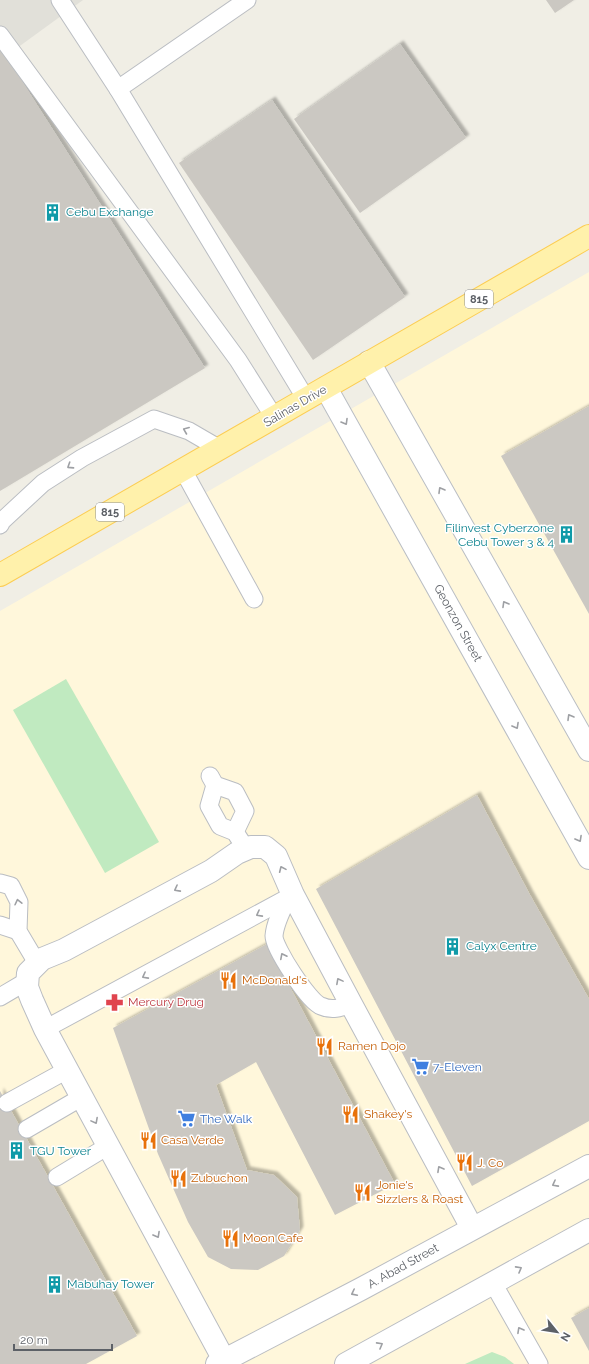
<svg xmlns="http://www.w3.org/2000/svg" width="589" height="1364" font-family="Raleway,sans-serif">
	<style>
		.commercial { fill: #fff7db }
		.industrial { fill: #e1e0d9 }
		.green { fill: #c0eac0 }
		.building { fill: #cbc8c2; filter: url(#shadow) }
		.lines { fill: none; stroke-linecap: round; stroke-linejoin: round }
		.lane-casing { stroke: #babdc2; stroke-width: 19 }
		.street-casing { stroke: #babdc2; stroke-width: 24 }
		.secondary-casing { stroke: #babec4; stroke-width: 24 }
		.primary-casing { stroke: #fccd52; stroke-width: 24 }
		.lane { stroke: #fff; stroke-width: 17 }
		.street { stroke: #fff; stroke-width: 22 }
		.secondary { stroke: #fff; stroke-width: 22 }
		.primary { stroke: #fff1ab; stroke-width: 22 }
		.oneway { stroke: #9ea0a4 }
		.labels { text-anchor: middle; dominant-baseline: central; stroke-width: 3; stroke-linejoin: round; paint-order: stroke }
		.shield { fill: #fff; stroke: #8e9095; stroke-width: 1 }
		.shield-label { font-size: 11px; font-weight: bold; fill: #5d6167 }
		.culture-label { font-size: 12px; fill: #0d838f; stroke: #fff; text-anchor: start }
		.street-label { font-size: 12px; fill: #5d6167; stroke: #fff }
		.food-label { font-size: 12px; fill: #c56008; stroke: #fff; text-anchor: start }
		.health-label { font-size: 12px; fill: #be3a42; stroke: #fff; text-anchor: start }
		.shop-label { font-size: 12px; fill: #366cbe; stroke: #fff; text-anchor: start }
	</style>
	<defs>
		<filter id="shadow"><feDropShadow dx="3.5" dy="-3.5" stdDeviation="1" flood-color="#0004"/></filter>
	</defs>
	<rect width="100%" height="100%" fill="#f0eee5"/>
	<polygon class="commercial" points="589,272 589,1364 0,1364 0,611"/>
	<polygon class="industrial" points="0,0 83,0 6,56 0,47"/>
	<g class="green">
		<polygon points="66,679 159,842 105,873 13,710"/>
		<polygon points="492,1352 505,1357 514,1364 465,1364"/>
	</g>
	<g class="building">
		<polygon points="546,0 574,0 555,13"/>
		<polygon points="400,44 466,138 360,213 294,119"/>
		<polygon points="0,47 205,368 0,491"/>
		<polygon points="272,100 405,297 313,360 179,163"/>
		<polygon points="589,406 589,614 501,456"/>
		<polygon points="477,795 530,895 589,999 589,1121 472,1186 316,889"/>
		<polygon points="267,944 395,1184 335,1215 256,1062 216,1085 247,1170 274,1175 297,1197 300,1230 284,1256 258,1270 231,1269 208,1257 188,1222 158,1154 113,1028"/>
		<polygon points="0,1091 137,1336 86,1364 0,1364"/>
		<polygon points="589,1308 589,1351 571,1318"/>
	</g>
	<g class="lines">
		<defs>
			<g id="lane">
				<polyline points="60,0 118,89 247,0"/>
				<polyline points="0,35 238,360 274,417"/>
				<polyline points="118,89 306,399"/>
				<polyline points="183,470 254,599"/>
				<polyline points="0,525 2,521 43,483 82,458 154,419 189,431 220,449"/>
				<polyline points="210,776 215,785 235,792 245,811 235,832"/>
				<polyline points="215,785 209,806 220,826 235,832 246,849"/>
				<polyline points="0,883 11,886 19,902 18,931 37,963"/>
				<path d="M288 898C282 910 275 923 274 936 274 948 309 1002 321 1006 332 1011 340 1008 351 1004"/>
				<polyline points="0,925 18,931"/>
				<polyline points="0,997 27,981"/>
				<polyline points="45,1029 293,895"/>
				<polyline points="7,1103 67,1070"/>
				<polyline points="27,1129 82,1097"/>
				<polyline points="57,1177 108,1146"/>
				<polyline points="493,1283 539,1364"/>
			</g>
			<g id="street">
				<polyline points="224,1360 45,1029 32,1000 27,987 28,973 42,959 64,950 211,871 237,853 251,847 265,847 276,856 293,895 351,1004 472,1228"/>
				<polyline points="217,1364 361,1289 589,1166"/>
				<polyline points="346,1364 589,1230"/>
			</g>
			<g id="secondary">
				<polyline points="369,362 589,750"/>
				<polyline points="326,388 589,858"/>
			</g>
			<polyline id="primary" points="0,575 589,236"/>
		</defs>
		<use href="#lane" class="lane-casing"/>
		<use href="#street" class="street-casing"/>
		<use href="#secondary" class="secondary-casing"/>
		<use href="#primary" class="primary-casing"/>
		<use href="#lane" class="lane"/>
		<use href="#street" class="street"/>
		<use href="#secondary" class="secondary"/>
		<use href="#primary" class="primary"/>
	</g>
	<defs><path id="oneway-chevron" d="M-2-3.5L2.5 0L-2 3.5" fill="none" stroke-width="1.6" stroke-linecap="round" stroke-linejoin="round"/></defs>
	<g class="oneway">
		<use href="#oneway-chevron" transform="translate(345 422) rotate(60)"/>
		<use href="#oneway-chevron" transform="translate(186 430) rotate(-158)"/>
		<use href="#oneway-chevron" transform="translate(70 466) rotate(147)"/>
		<use href="#oneway-chevron" transform="translate(441 490) rotate(-120)"/>
		<use href="#oneway-chevron" transform="translate(505 604) rotate(-120)"/>
		<use href="#oneway-chevron" transform="translate(570 717) rotate(-120)"/>
		<use href="#oneway-chevron" transform="translate(516 726) rotate(61)"/>
		<use href="#oneway-chevron" transform="translate(579 839) rotate(61)"/>
		<use href="#oneway-chevron" transform="translate(282 869) rotate(-114)"/>
		<use href="#oneway-chevron" transform="translate(177 889) rotate(152)"/>
		<use href="#oneway-chevron" transform="translate(18 902) rotate(-103)"/>
		<use href="#oneway-chevron" transform="translate(259 914) rotate(152)"/>
		<use href="#oneway-chevron" transform="translate(283 956) rotate(-117)"/>
		<use href="#oneway-chevron" transform="translate(145 976) rotate(152)"/>
		<use href="#oneway-chevron" transform="translate(339 981) rotate(-118)"/>
		<use href="#oneway-chevron" transform="translate(95 1121) rotate(62)"/>
		<use href="#oneway-chevron" transform="translate(440 1169) rotate(-119)"/>
		<use href="#oneway-chevron" transform="translate(555 1184) rotate(152)"/>
		<use href="#oneway-chevron" transform="translate(157 1235) rotate(61)"/>
		<use href="#oneway-chevron" transform="translate(519 1269) rotate(-29)"/>
		<use href="#oneway-chevron" transform="translate(354 1293) rotate(153)"/>
		<use href="#oneway-chevron" transform="translate(520 1330) rotate(-119)"/>
		<use href="#oneway-chevron" transform="translate(380 1345) rotate(-29)"/>
	</g>
	<defs>
		<symbol id="building-bare" viewBox="-9 -9 18 18"><path d="M-4-6H4V6H1V3H-1V6H-4ZM-2.5-4.3h1.7v1.8h-1.7ZM.8-4.3h1.7v1.8H.8ZM-2.5-1h1.7V.8h-1.7ZM.8-1h1.7V.8H.8Z" fill="#0f9aa8" stroke="#fff" stroke-width="2.5" paint-order="stroke"/></symbol>
		<symbol id="restaurant-bare" viewBox="-9 -9 18 18"><path d="M-5-6h1v4h1v-4h1v4h1v-4h1v5L-1.5 .5V6h-2V.5L-5-1ZM5-6V6H3V1.5H1.5Q1.5-4 5-6Z" fill="#e8710a" stroke="#fff" stroke-width="2.5" paint-order="stroke"/></symbol>
		<symbol id="pharmacy-bare" viewBox="-9 -9 18 18"><path d="M-2-6h4v4h4v4h-4v4h-4v-4h-4v-4h4Z" fill="#e0444e" stroke="#fff" stroke-width="2.5" paint-order="stroke"/></symbol>
		<symbol id="supermarket-bare" viewBox="-9 -9 18 18"><path d="M-6-5.5h2.5l.6 2H6L4.5 2H-2.5L-4.4-4H-6ZM-1.5 3.2a1.3 1.3 0 1 0 .1 0ZM3 3.2a1.3 1.3 0 1 0 .1 0Z" fill="#3f7fe0" stroke="#fff" stroke-width="2.5" paint-order="stroke"/></symbol>
	</defs>
	<g fill-rule="evenodd">
		<use href="#building-bare" x="40" y="200" width="25" height="25"/>
		<use href="#building-bare" x="554" y="522" width="25" height="25"/>
		<use href="#building-bare" x="440" y="934" width="25" height="25"/>
		<use href="#restaurant-bare" x="216" y="968" width="25" height="25"/>
		<use href="#pharmacy-bare" x="102" y="990" width="25" height="25"/>
		<use href="#restaurant-bare" x="312" y="1034" width="25" height="25"/>
		<use href="#supermarket-bare" x="408" y="1054" width="25" height="25"/>
		<use href="#restaurant-bare" x="338" y="1102" width="25" height="25"/>
		<use href="#supermarket-bare" x="174" y="1106" width="25" height="25"/>
		<use href="#restaurant-bare" x="136" y="1128" width="25" height="25"/>
		<use href="#building-bare" x="4" y="1138" width="25" height="25"/>
		<use href="#restaurant-bare" x="452" y="1150" width="25" height="25"/>
		<use href="#restaurant-bare" x="166" y="1166" width="25" height="25"/>
		<use href="#restaurant-bare" x="350" y="1180" width="25" height="25"/>
		<use href="#restaurant-bare" x="218" y="1226" width="25" height="25"/>
		<use href="#building-bare" x="42" y="1272" width="25" height="25"/>
	</g>
	<g class="labels">
		<g class="shield">
			<rect x="465" y="290" width="28" height="18" rx="3"/>
			<rect x="96" y="503" width="28" height="18" rx="3"/>
		</g>
		<g class="shield-label">
			<text x="479" y="299">815</text>
			<text x="110" y="512">815</text>
		</g>
		<g class="culture-label">
			<text x="66" y="212">Cebu Exchange</text>
			<text x="554" y="528" text-anchor="end">Filinvest Cyberzone<tspan x="554" dy="14">Cebu Tower 3 &amp; 4</tspan></text>
			<text x="466" y="946">Calyx Centre</text>
			<text x="30" y="1151">TGU Tower</text>
			<text x="67" y="1284">Mabuhay Tower</text>
		</g>
		<g class="street-label">
			<text transform="translate(295 406) rotate(-30)">Salinas Drive</text>
			<text transform="translate(458 623) rotate(61)">Geonzon Street</text>
			<text transform="translate(403 1266) rotate(-29)">A. Abad Street</text>
		</g>
		<g class="food-label">
			<text x="242" y="980">McDonald's</text>
			<text x="338" y="1046">Ramen Dojo</text>
			<text x="364" y="1114">Shakey's</text>
			<text x="161" y="1140">Casa Verde</text>
			<text x="477" y="1163">J. Co</text>
			<text x="191" y="1178">Zubuchon</text>
			<text x="376" y="1185">Jonie's<tspan x="376" dy="14">Sizzlers &amp; Roast</tspan></text>
			<text x="243" y="1238">Moon Cafe</text>
		</g>
		<g class="health-label">
			<text x="128" y="1002">Mercury Drug</text>
		</g>
		<g class="shop-label">
			<text x="433" y="1067">7-Eleven</text>
			<text x="200" y="1119">The Walk</text>
		</g>
	</g>
	<g transform="translate(557 1332) rotate(120)" stroke="#ffffff" stroke-width="3" paint-order="stroke">
	<path d="M0-3L7 15L0 10L-7 15Z" fill="#5d6167"/>
	<text y="-6" font-size="11" font-weight="bold" text-anchor="middle" fill="#5d6167">N</text>
	</g>
	<path d="M14 1344v6h98v-6" fill="none" stroke="#5d6167" stroke-width="2"/>
	<text x="20" y="1344" font-size="12" fill="#5d6167" stroke="#ffffff" stroke-width="3" paint-order="stroke">20 m</text>
</svg>
